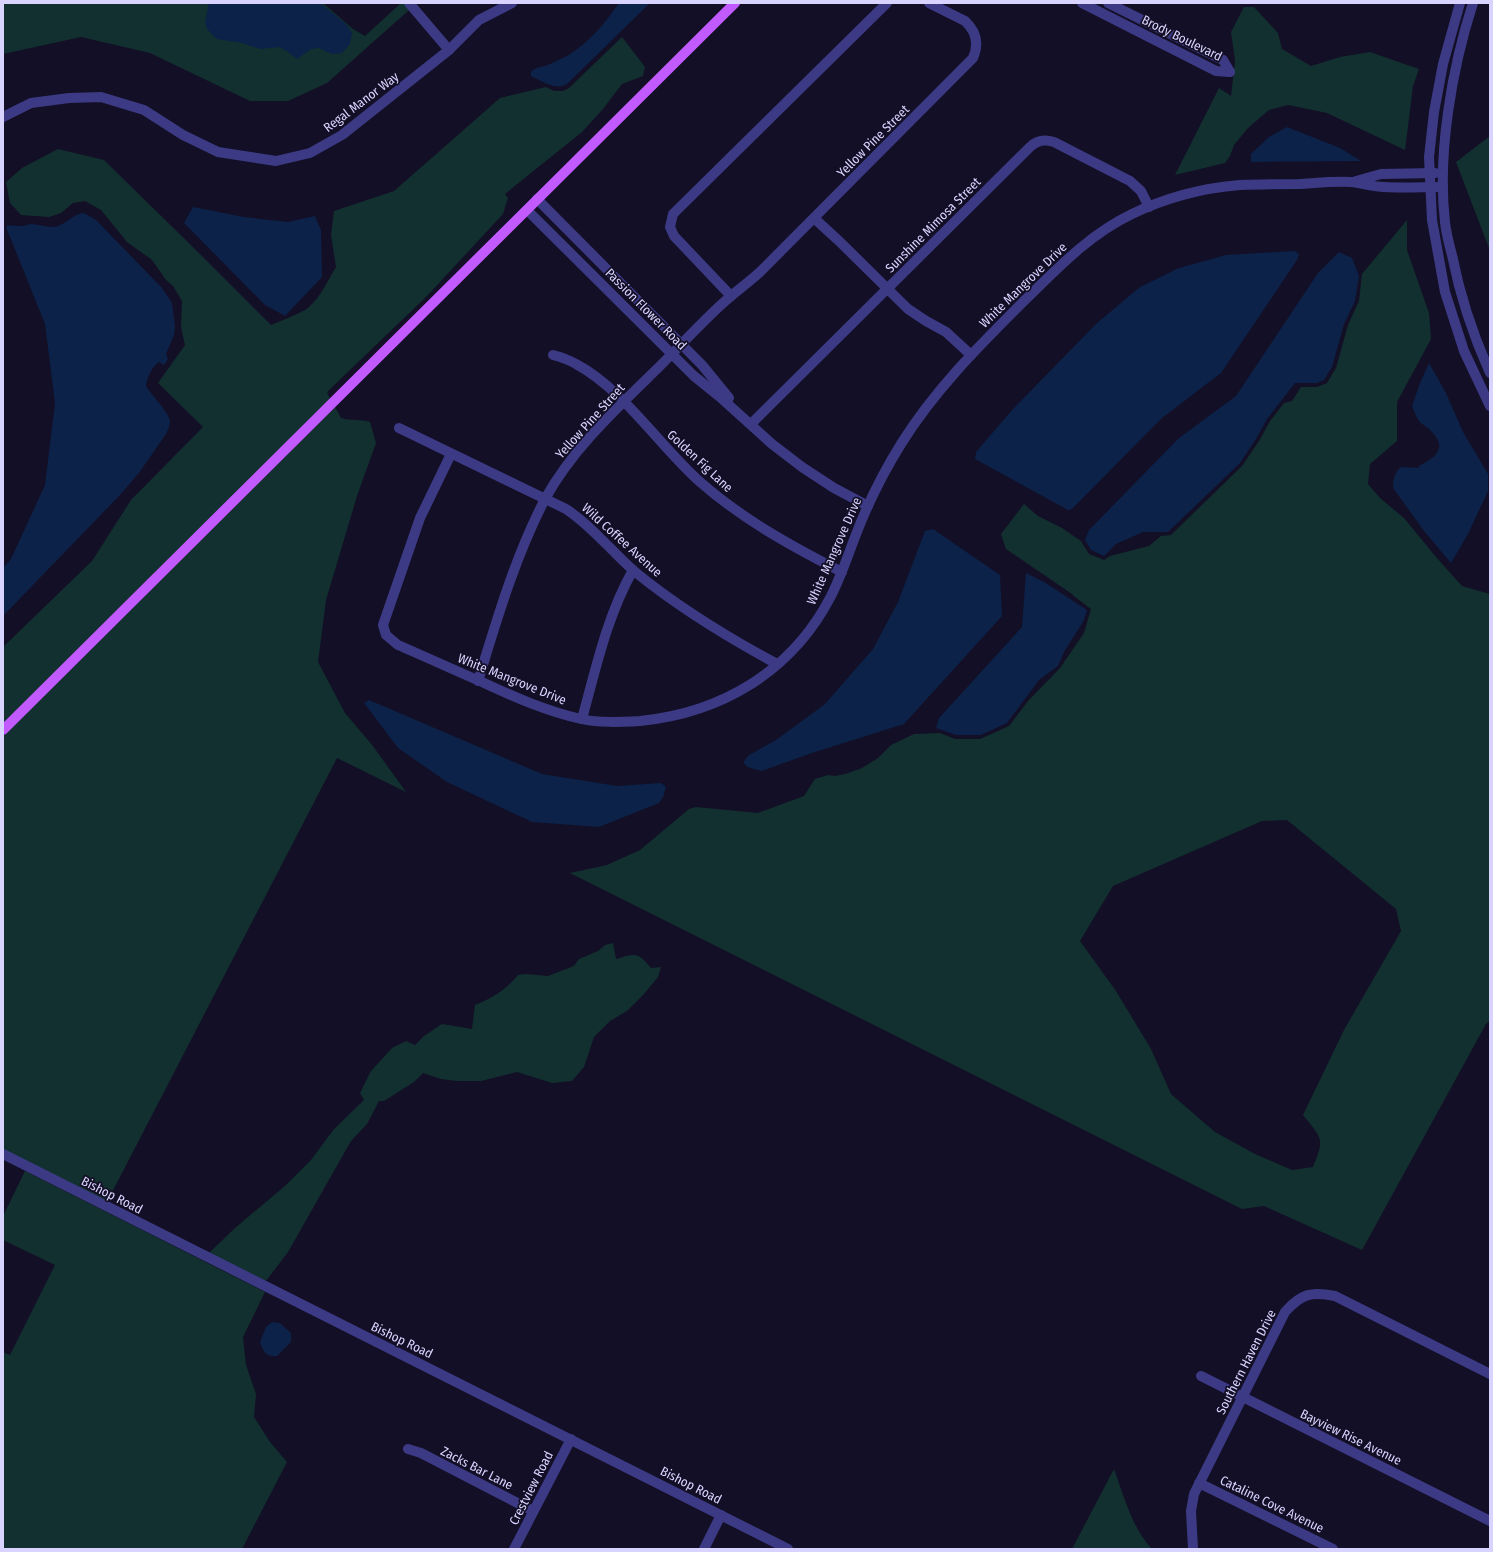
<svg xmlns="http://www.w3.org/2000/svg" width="1493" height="1552" font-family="'Fira Sans Condensed',sans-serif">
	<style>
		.green { fill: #12302f; fill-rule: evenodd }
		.water { fill: #0c2248 }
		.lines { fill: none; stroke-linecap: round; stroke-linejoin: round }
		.minor { stroke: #3d3a85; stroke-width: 10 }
		.primary { stroke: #c25bff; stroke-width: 10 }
		.labels { text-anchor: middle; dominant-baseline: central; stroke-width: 3.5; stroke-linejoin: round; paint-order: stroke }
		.street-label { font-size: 13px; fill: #d9d4ff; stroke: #130f26 }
	</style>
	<rect width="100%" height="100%" fill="#130f26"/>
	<g class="green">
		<polygon points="3,3 323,3 353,29 365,36 401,3 417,3 327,83 288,101 250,101 150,53 81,37 3,54"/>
		<polygon points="1244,7 1254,7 1278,33 1282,49 1311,66 1340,57 1370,52 1419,69 1413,86 1405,150 1327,113 1288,105 1269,110 1248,128 1234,145 1230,156 1225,163 1175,175 1219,88 1231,96 1235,61 1231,32"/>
		<path d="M622 37 645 67 643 76 622 84 603 109 582 132 505 194 508 198 503 214 427 296 327 392 330 399 3 724V647L92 561 131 500 203 427 158 383 185 345 181 327 182 301 173 286 166 280 152 260 127 242 101 210 85 201 73 203 61 213 49 217 21 215 10 203 6 182 22 168 58 149 104 160 201 255 271 325C282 320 294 316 305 310 319 301 328 280 336 267L331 235 334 211 394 191 500 98 546 87 554 91H563L569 88Z"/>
		<polygon points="1490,136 1490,247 1489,248 1456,162"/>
		<path d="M1407 220V250L1429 313 1431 339 1397 402V441L1370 464 1368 484 1380 498 1404 518 1436 557 1462 586 1490 594V1021L1486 1024 1362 1250 1264 1206 1242 1209 570 873 607 865 640 850 689 809 696 807 758 813 804 796 815 779 828 775 835 776 845 774 862 768 878 758 891 745 914 734 940 733 955 739H980L1009 726 1028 701 1060 668 1084 633 1091 609 1075 597 1072 594 1006 549 1001 534 1024 504 1038 516 1062 528 1081 541 1089 554 1104 560 1110 556 1149 546 1161 536 1171 535 1242 466 1259 441 1270 421 1284 403 1292 401 1301 387H1317L1327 383 1336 368 1348 325 1359 301 1362 274ZM1287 820 1396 909 1401 931 1344 1030 1303 1115C1322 1139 1325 1138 1313 1167L1292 1170 1255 1154 1215 1132 1171 1094 1151 1049 1116 991 1080 941 1113 886 1262 821Z"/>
		<path d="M335 407 341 418C351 421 360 419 370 422L376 443 357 496 326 600 318 662 345 713 373 746 406 792 337 758 107 1202 3 1149V736Z"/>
		<path d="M613 943 616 959C636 953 638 952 651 968L661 967 658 977 644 994 627 1011 610 1021 594 1037 584 1067 572 1081 552 1083 517 1072 481 1081H457L441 1079 423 1073 414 1082 384 1101H379L367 1124 351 1141 288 1252 266 1281 209 1253 235 1228 285 1186 311 1160 334 1129 364 1100 360 1093 371 1071 392 1048 406 1041 415 1045 424 1036 442 1024 472 1029 475 1005C492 998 506 990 518 975L526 974 548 976 574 966 579 959 598 951 605 945Z"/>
		<polygon points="25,1171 265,1292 243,1337 246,1365 256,1394 254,1417 270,1442 287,1462 242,1549 3,1549 3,1352 10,1355 55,1265 3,1240 3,1216"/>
		<path d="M1114 1469C1124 1496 1132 1528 1152 1549H1072Z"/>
	</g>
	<g class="water">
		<polygon points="209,3 320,3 346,24 352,33 350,44 342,53 332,54 319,48 311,49 297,59 288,52 280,47 260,49 242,43 217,39 207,29 205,22"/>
		<path d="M619 3H650L567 84C555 91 542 81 531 76V72C536 67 542 67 548 65 554 62 561 59 567 56 589 43 605 23 619 3Z"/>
		<polygon points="1287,127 1340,148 1361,161 1251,162 1251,153 1252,153 1269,137"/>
		<polygon points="193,207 244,217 288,222 315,216 321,230 322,277 285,316 265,305 184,223"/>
		<path d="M84 213 96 220 162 288 172 303 175 326 174 335 166 354 168 359 164 365 159 362C152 367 147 377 146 386 152 396 168 411 170 421 170 425 168 430 166 434L139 473 119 496 3 616V568L11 559 45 485 55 403 45 324 6 227C10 223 15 227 21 226 24 226 27 225 30 224 38 224 45 227 53 227 65 226 72 214 84 213Z"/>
		<polygon points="1295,251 1299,254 1297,260 1221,373 1162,418 1072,509 1068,510 975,459 976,452 1013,409 1097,323 1140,287 1179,268 1226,255"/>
		<polygon points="1339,252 1352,258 1359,276 1355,301 1344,324 1332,367 1324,380 1317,383 1295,383 1267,419 1256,439 1240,463 1168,532 1143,532 1116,544 1104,556 1091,550 1085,540 1089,530 1179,438 1236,396 1318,273"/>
		<path d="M1429 363 1446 393 1463 432 1488 474V491L1468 534 1451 563 1424 531 1393 488C1393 480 1394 473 1401 467L1419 468V466C1436 457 1448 448 1431 431 1428 427 1422 425 1419 421 1416 417 1414 411 1412 406L1420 383Z"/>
		<polygon points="933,529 1000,575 1002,616 904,724 815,752 761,771 748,767 743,763 749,755 776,740 825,704 873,649 898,602 925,531"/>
		<polygon points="1026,573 1044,582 1087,610 1083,622 1064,652 1058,666 1039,680 1007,723 981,735 956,735 936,728 939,718 1022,627"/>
		<polygon points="369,700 542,774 617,786 661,783 666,787 663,797 659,803 599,827 532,822 447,782 398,748 364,703"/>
		<path d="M272 1322 280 1323 291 1333V1342L277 1356C266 1357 263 1352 260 1342L266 1327Z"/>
	</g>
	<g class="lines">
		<g class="minor">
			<polyline points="409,3 449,50"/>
			<polyline points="1082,3 1216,71 1230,72"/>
			<polyline points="1108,3 1223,60 1230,72"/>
			<polyline points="1460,3 1443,64 1434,112 1429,157 1432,220 1445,292 1464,351 1490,406"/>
			<path d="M1473 3C1452 68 1437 154 1445 222 1446 233 1449 244 1452 255 1460 296 1473 335 1490 373"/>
			<polyline points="3,117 31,103 69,98 101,97 144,110 183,135 218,152 276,161 310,153 342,135 449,50 479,20 512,3"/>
			<polyline points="1356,181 1381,174 1435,173"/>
			<polyline points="537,199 702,365 729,398"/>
			<polyline points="527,210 694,376 720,397 772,444 802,467 834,488 868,506"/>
			<polyline points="815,219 839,241 908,309 926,321 946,332 971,355"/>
			<polyline points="731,296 674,236 670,227 673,214 887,3"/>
			<path d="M553 355C561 357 569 360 576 364 623 389 659 445 699 481 742 519 791 546 842 572"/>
			<path d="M751 424 1030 147C1037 140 1044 139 1054 142L1130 181 1141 191 1149 207"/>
			<path d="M399 428 566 509C592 526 611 551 634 571 679 608 727 637 777 664"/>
			<path d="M451 454 420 518 383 625 386 635 398 645C426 657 454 670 482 682 514 697 546 711 581 719 600 723 620 722 640 721 721 713 791 672 830 598 840 579 847 558 855 537 867 505 883 473 901 444 934 391 977 348 1021 304 1056 270 1088 235 1132 214 1165 198 1203 188 1240 185 1259 184 1279 184 1299 184 1316 183 1334 181 1351 182 1362 183 1373 187 1384 187 1403 188 1423 187 1443 187"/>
			<path d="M478 681C497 619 515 557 545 499 573 448 618 407 659 367 680 346 701 323 723 303 735 292 748 283 760 272L973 58C979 44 977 32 965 21L929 3"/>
			<path d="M582 719C596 668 607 616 633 570"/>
			<polyline points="3,1154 788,1549"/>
			<polyline points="1201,1376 1490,1521"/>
			<polyline points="408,1449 421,1453 533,1511"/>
			<polyline points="1199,1483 1333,1549"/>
			<polyline points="514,1549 571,1439"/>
			<polyline points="704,1549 721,1515"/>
			<path d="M1193 1549 1191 1511 1194 1494 1285 1312C1301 1294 1311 1291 1335 1296L1490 1374"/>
		</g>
		<polyline class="primary" points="3,730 735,3"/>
	</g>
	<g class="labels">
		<g class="street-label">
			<text transform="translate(1182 38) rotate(26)">Brody Boulevard</text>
			<text transform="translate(361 102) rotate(-37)">Regal Manor Way</text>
			<text transform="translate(873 141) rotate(-45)">Yellow Pine Street</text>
			<text transform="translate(933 225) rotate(-45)">Sunshine Mimosa Street</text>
			<text transform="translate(1023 285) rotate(-44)">White Mangrove Drive</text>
			<text transform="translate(646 309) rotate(45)">Passion Flower Road</text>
			<text transform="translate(590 421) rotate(-48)">Yellow Pine Street</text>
			<text transform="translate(700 461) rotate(43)">Golden Fig Lane</text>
			<text transform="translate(622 540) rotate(42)">Wild Coffee Avenue</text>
			<text transform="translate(834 551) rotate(-66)">White Mangrove Drive</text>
			<text transform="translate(512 679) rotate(22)">White Mangrove Drive</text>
			<text transform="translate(112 1195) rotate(27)">Bishop Road</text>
			<text transform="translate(402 1340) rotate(26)">Bishop Road</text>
			<text transform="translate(1246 1362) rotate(-63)">Southern Haven Drive</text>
			<text transform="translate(1351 1437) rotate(26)">Bayview Rise Avenue</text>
			<text transform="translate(477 1468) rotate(27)">Zacks Bar Lane</text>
			<text transform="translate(691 1485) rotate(27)">Bishop Road</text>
			<text transform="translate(531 1488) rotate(-63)">Crestview Road</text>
			<text transform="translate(1272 1504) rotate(26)">Cataline Cove Avenue</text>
		</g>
	</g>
	<rect width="1493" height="1552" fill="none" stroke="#d9d4ff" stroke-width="8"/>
</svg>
